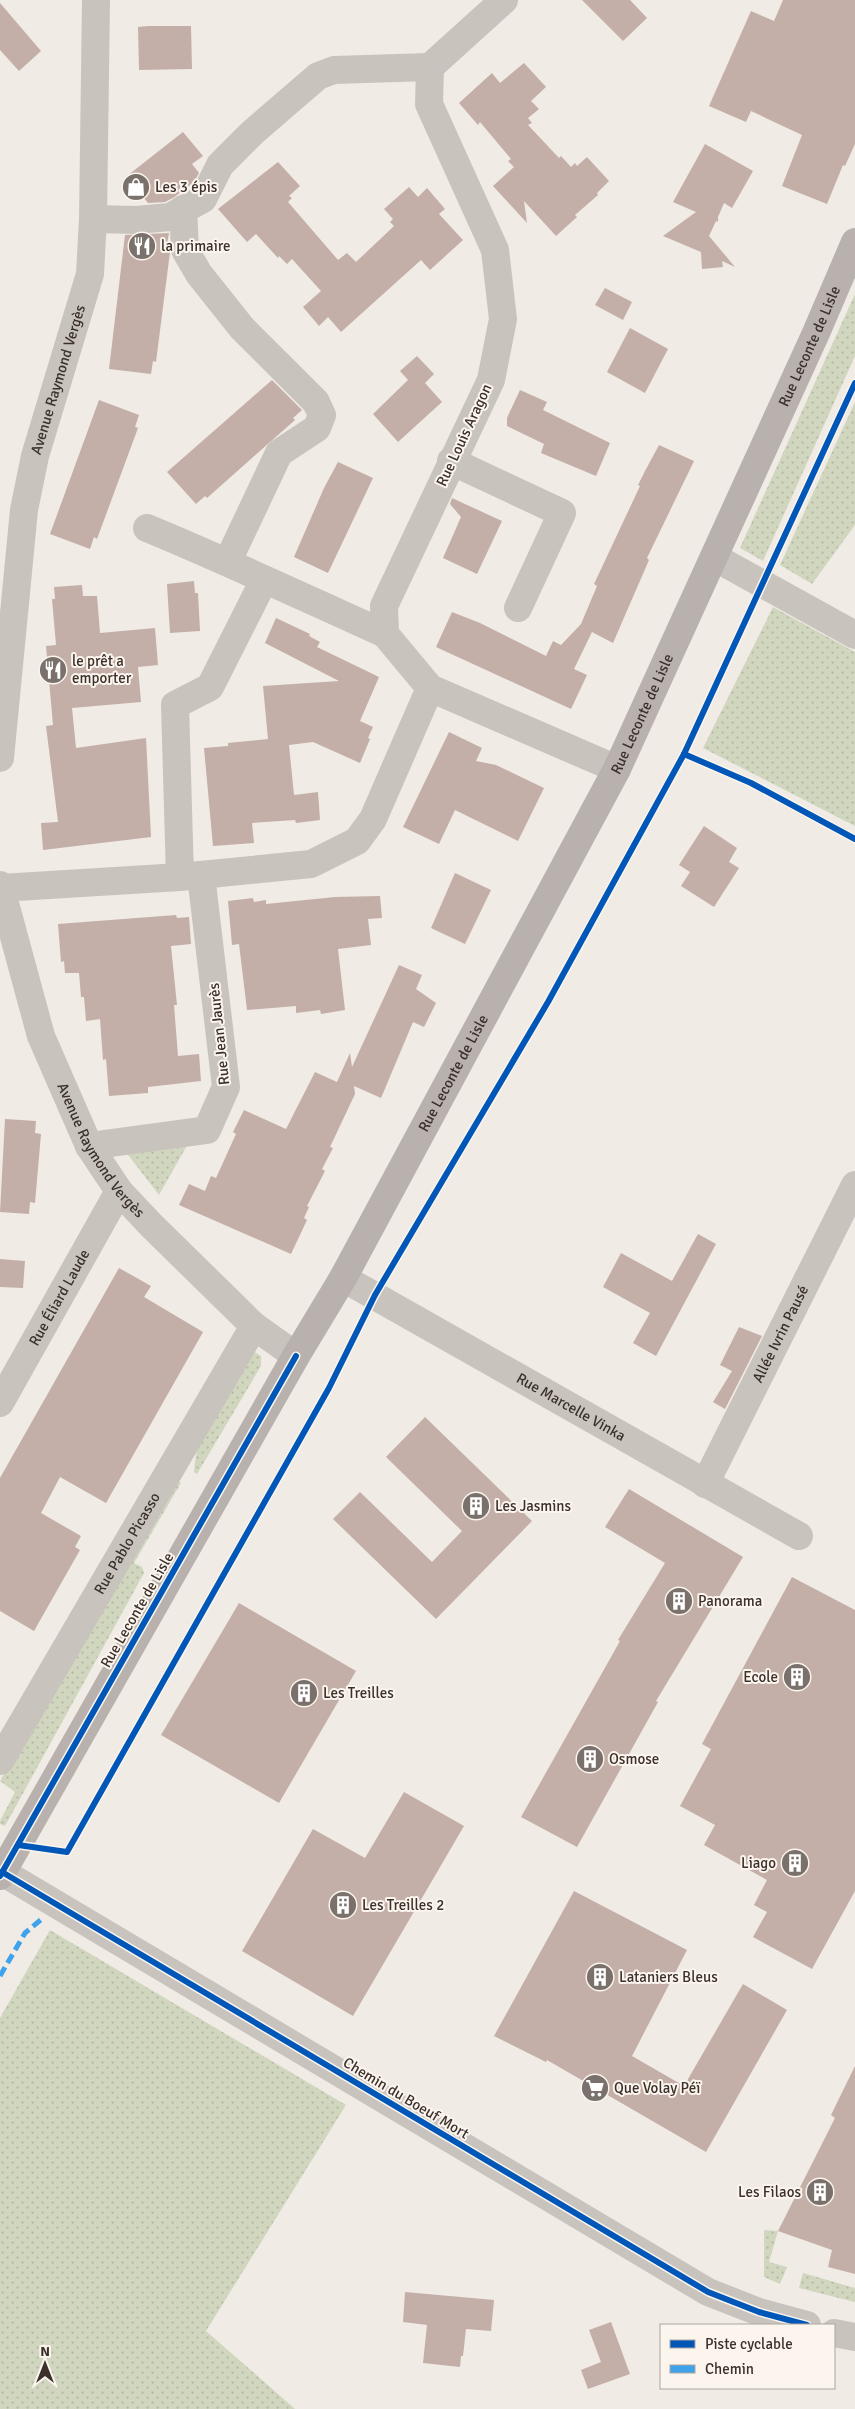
<svg xmlns="http://www.w3.org/2000/svg" width="855" height="2409" font-family="Signika,sans-serif">
	<style>
		.grass { fill: url(#grass-dots) }
		.building { fill: #c3afa7 }
		.lines { fill: none; stroke-linecap: round; stroke-linejoin: round }
		.minor { stroke: #c9c3be; stroke-width: 28 }
		.primary { stroke: #b8b1ad; stroke-width: 28 }
		.quiet { stroke: #3fa3eb; stroke-width: 5; stroke-dasharray: 10 5; stroke-linecap: butt }
		.cycleway-casing { stroke: #fbf5ee; stroke-width: 9 }
		.cycleway { stroke: #0057b8; stroke-width: 6 }
		.labels { text-anchor: middle; dominant-baseline: central; stroke-width: 4; stroke-linejoin: round; paint-order: stroke }
		.poi-label { font-size: 15px; fill: #3b302b; stroke: #fbf5ee; text-anchor: start }
		.street-label { font-size: 15px; fill: #3b302b; stroke: #fbf5ee }
	</style>
	<defs>
		<pattern id="grass-dots" width="8" height="8" patternUnits="userSpaceOnUse" patternTransform="scale(1.25)"><rect width="8" height="8" fill="#d1d6bf"/><path d="M2 2h.1M6 6h.1" fill="none" stroke="#b4b8a4" stroke-width="1.8" stroke-linecap="round"/></pattern>
	</defs>
	<rect width="100%" height="100%" fill="#f0ebe5"/>
	<g class="grass">
		<polygon points="855,294 855,356 763,561 740,548"/>
		<polygon points="855,402 855,525 812,584 780,565"/>
		<polygon points="773,607 855,652 855,826 703,748"/>
		<polygon points="189,1142 159,1195 125,1151"/>
		<path d="M248 1348 261 1356V1366L197 1474 194 1472C197 1426 224 1387 248 1348Z"/>
		<polygon points="173,1478 181,1483 134,1563 142,1567 144,1573 5,1826 0,1824 0,1821 15,1792 0,1781"/>
		<polygon points="50,1930 346,2105 206,2331 295,2409 0,2409 0,2018"/>
		<polygon points="764,2230 778,2231 769,2262 787,2267 780,2284 764,2277"/>
		<polygon points="803,2273 855,2288 855,2302 799,2288"/>
	</g>
	<g class="building">
		<polygon points="582,0 630,0 647,18 623,41"/>
		<polygon points="783,0 855,0 855,144 845,166 843,165 827,204 782,186 802,135 751,111 746,122 709,106 751,11 774,21"/>
		<polygon points="0,3 41,51 19,71 0,50"/>
		<polygon points="148,26 191,26 192,69 139,70 138,27"/>
		<polygon points="524,63 546,87 531,101 539,109 528,118 532,123 528,125 559,158 561,156 571,167 575,163 577,166 587,157 609,181 597,193 598,195 575,215 577,217 556,236 524,201 527,223 493,186 514,167 508,161 511,159 480,122 478,125 459,103 492,73 500,83"/>
		<polygon points="183,132 203,156 192,164 199,173 194,182 173,198 165,202 148,203 127,176"/>
		<polygon points="705,144 753,171 732,208 724,203 718,217 718,222 716,221 709,236 735,267 722,261 723,267 702,269 701,252 663,236 696,212 673,202"/>
		<polygon points="278,162 300,186 289,196 292,198 288,202 338,260 347,253 356,262 394,226 390,222 393,219 384,209 409,187 418,197 427,188 445,209 439,214 463,240 430,270 421,260 341,332 328,317 319,326 303,307 321,291 292,259 287,264 279,256 278,258 256,234 247,242 218,209"/>
		<polygon points="169,233 167,244 170,252 156,362 153,361 151,374 109,369 125,235"/>
		<polygon points="605,288 632,302 623,320 595,305"/>
		<polygon points="630,328 668,349 645,393 607,372"/>
		<polygon points="417,356 434,374 425,383 442,402 398,442 373,414 408,380 400,371"/>
		<polygon points="272,380 302,410 293,418 295,420 207,498 205,496 196,504 167,472"/>
		<polygon points="520,390 547,402 543,410 610,443 596,476 541,453 544,444 507,426 507,418"/>
		<polygon points="99,400 139,415 135,427 138,428 97,539 94,537 90,549 50,534"/>
		<polygon points="659,445 694,461 647,558 649,560 613,643 592,632 574,669 587,675 571,709 436,647 452,612 480,623 546,656 553,641 561,645 581,624 597,586 594,584 640,486 638,485 645,471"/>
		<polygon points="338,462 373,478 328,573 294,557 324,488"/>
		<polygon points="452,498 502,521 477,574 443,558 461,517 450,504"/>
		<polygon points="194,581 195,593 198,593 200,631 170,633 167,584"/>
		<polygon points="82,585 83,596 97,596 100,633 155,628 158,665 138,667 141,702 72,708 76,748 146,738 151,837 43,850 41,823 58,822 46,726 53,725 46,646 56,645 52,599 55,599 54,587"/>
		<polygon points="276,618 310,634 309,636 320,642 317,647 379,677 360,721 373,727 368,738 370,739 360,763 313,742 289,745 294,795 318,792 320,820 296,823 295,820 252,823 254,843 213,846 204,748 228,746 228,743 268,739 263,686 339,681 265,643"/>
		<polygon points="449,732 482,748 476,761 496,765 544,788 518,841 455,810 439,844 403,827"/>
		<polygon points="704,826 737,848 729,862 739,868 714,907 681,886 690,872 679,865"/>
		<polygon points="455,873 491,890 465,944 431,928"/>
		<polygon points="380,896 382,918 368,919 371,945 338,949 345,1010 321,1014 320,1010 296,1013 296,1006 247,1010 239,944 232,945 228,901 253,898 254,902 266,900 266,904 335,897"/>
		<polygon points="176,915 177,918 189,917 191,944 171,946 177,1005 174,1005 178,1056 199,1054 201,1081 148,1087 148,1093 109,1096 106,1059 103,1060 100,1019 86,1021 84,997 81,997 79,973 65,973 64,961 61,962 58,924"/>
		<polygon points="399,965 422,975 416,989 436,1003 424,1027 413,1022 381,1098 354,1086 355,1094 330,1147 333,1148 322,1169 325,1171 307,1206 309,1207 304,1218 307,1220 291,1254 179,1205 189,1184 205,1191 211,1176 216,1178 236,1134 233,1132 244,1110 286,1129 315,1072 337,1082 350,1053 352,1067"/>
		<polygon points="5,1119 36,1121 35,1133 41,1134 35,1203 30,1202 29,1214 0,1212"/>
		<polygon points="698,1234 716,1244 656,1356 633,1343 650,1313 603,1287 621,1253 672,1281"/>
		<polygon points="0,1259 25,1261 23,1288 0,1287"/>
		<polygon points="119,1268 151,1286 144,1297 203,1332 106,1503 60,1477 41,1513 81,1536 75,1547 80,1550 34,1631 0,1611 0,1478"/>
		<polygon points="739,1327 762,1336 725,1409 713,1402 732,1371 720,1365"/>
		<polygon points="425,1417 532,1521 436,1619 333,1519 360,1492 432,1562 462,1531 386,1457"/>
		<polygon points="629,1489 743,1557 656,1701 658,1702 577,1847 521,1817 620,1641 618,1640 665,1563 605,1527"/>
		<polygon points="792,1577 855,1610 855,1891 812,1969 753,1937 767,1912 754,1905 767,1880 704,1845 715,1825 680,1806 711,1749 702,1744"/>
		<polygon points="239,1603 356,1671 279,1803 161,1735"/>
		<polygon points="404,1792 464,1826 353,2016 242,1951 313,1829 365,1858"/>
		<polygon points="574,1891 687,1950 632,2056 684,2086 743,1984 787,2010 706,2152 547,2060 546,2062 494,2036"/>
		<polygon points="855,2066 855,2274 828,2267 832,2250 778,2231 835,2118 831,2115"/>
		<polygon points="405,2292 494,2300 491,2331 466,2329 463,2356 461,2356 460,2367 423,2363 427,2325 403,2322"/>
		<polygon points="611,2322 630,2374 588,2389 581,2370 601,2362 589,2330"/>
	</g>
	<g class="lines">
		<g class="minor">
			<polyline points="504,0 430,67 429,104 495,250 503,319 491,380 384,606 385,634 430,688 617,769"/>
			<polyline points="183,209 185,250 199,274 242,328 316,402 322,415 317,428 279,453 228,561"/>
			<polyline points="93,219 136,220 170,217 203,199 220,165 252,133 318,76 334,70 430,67"/>
			<polyline points="451,461 562,513 518,608"/>
			<path d="M147 528C227 561 305 598 385 634"/>
			<polyline points="714,557 855,635"/>
			<path id="s1" d="M0 758 24 510 35 456 90 274 93 219 96 0"/>
			<polyline points="180,877 175,705 210,687 264,580"/>
			<path id="s2" d="M0 885 41 1036 89 1146 119 1191 151 1225 254 1326 296 1356"/>
			<polyline points="0,888 180,877 311,864 357,841 373,819 430,688"/>
			<polyline points="89,1146 207,1130 226,1087 201,875"/>
			<path id="s3" d="M343 1278 799 1536"/>
			<path id="s4" d="M0 1403 119 1191"/>
			<path id="s5" d="M705 1484 855 1185"/>
			<path id="s6" d="M0 1761 254 1326"/>
			<polyline points="2,1872 708,2292 759,2312 807,2325"/>
			<polyline points="834,2333 855,2337"/>
		</g>
		<path class="primary" id="s7" d="M0 1876 296 1356 343 1278 617 769 816 333 855 242"/>
		<polyline class="quiet" points="0,1976 25,1933 43,1918"/>
		<defs>
			<g id="cycleway">
				<polyline points="684,754 751,783 855,839"/>
				<polyline points="18,1845 67,1852 329,1388 375,1295 548,1002 684,754 855,383"/>
				<polyline points="2,1872 708,2292 759,2312 807,2325"/>
				<polyline points="0,1876 296,1356"/>
			</g>
		</defs>
		<use href="#cycleway" class="cycleway-casing"/>
		<use href="#cycleway" class="cycleway"/>
	</g>
	<defs>
		<symbol id="shop-disc" viewBox="-11 -11 22 22"><circle r="9.5" fill="#7a716c" stroke="#fbf5ee"/><path d="M-5-2.5h2.3a2.7 3.5 0 0 1 5.4 0H5L5.5 6h-11ZM-1.5-2.5h3a1.5 2.3 0 0 0-3 0Z" fill="#fff"/></symbol>
		<symbol id="restaurant-disc" viewBox="-11 -11 22 22"><circle r="9.5" fill="#7a716c" stroke="#fbf5ee"/><path d="M-5-6h1v4h1v-4h1v4h1v-4h1v5L-1.5 .5V6h-2V.5L-5-1ZM5-6V6H3V1.5H1.5Q1.5-4 5-6Z" fill="#fff"/></symbol>
		<symbol id="building-disc" viewBox="-11 -11 22 22"><circle r="9.5" fill="#7a716c" stroke="#fbf5ee"/><path d="M-4-6H4V6H1V3H-1V6H-4ZM-2.5-4.3h1.7v1.8h-1.7ZM.8-4.3h1.7v1.8H.8ZM-2.5-1h1.7V.8h-1.7ZM.8-1h1.7V.8H.8Z" fill="#fff"/></symbol>
		<symbol id="supermarket-disc" viewBox="-11 -11 22 22"><circle r="9.5" fill="#7a716c" stroke="#fbf5ee"/><path d="M-6-5.5h2.5l.6 2H6L4.5 2H-2.5L-4.4-4H-6ZM-1.5 3.2a1.3 1.3 0 1 0 .1 0ZM3 3.2a1.3 1.3 0 1 0 .1 0Z" fill="#fff"/></symbol>
	</defs>
	<g fill-rule="evenodd">
		<use href="#shop-disc" x="120" y="171" width="32" height="32"/>
		<use href="#restaurant-disc" x="126" y="230" width="32" height="32"/>
		<use href="#restaurant-disc" x="37" y="654" width="32" height="32"/>
		<use href="#building-disc" x="460" y="1490" width="32" height="32"/>
		<use href="#building-disc" x="663" y="1585" width="32" height="32"/>
		<use href="#building-disc" x="781" y="1661" width="32" height="32"/>
		<use href="#building-disc" x="288" y="1677" width="32" height="32"/>
		<use href="#building-disc" x="574" y="1743" width="32" height="32"/>
		<use href="#building-disc" x="779" y="1847" width="32" height="32"/>
		<use href="#building-disc" x="327" y="1889" width="32" height="32"/>
		<use href="#building-disc" x="584" y="1961" width="32" height="32"/>
		<use href="#supermarket-disc" x="579" y="2072" width="32" height="32"/>
		<use href="#building-disc" x="804" y="2176" width="32" height="32"/>
	</g>
	<g class="labels">
		<g class="poi-label">
			<text x="155" y="187">Les 3 épis</text>
			<text x="161" y="246">la primaire</text>
			<text x="72" y="661">le prêt a<tspan x="72" dy="17">emporter</tspan></text>
			<text x="495" y="1506">Les Jasmins</text>
			<text x="698" y="1601">Panorama</text>
			<text x="778" y="1677" text-anchor="end">Ecole</text>
			<text x="323" y="1693">Les Treilles</text>
			<text x="609" y="1759">Osmose</text>
			<text x="776" y="1863" text-anchor="end">Liago</text>
			<text x="362" y="1905">Les Treilles 2</text>
			<text x="619" y="1977">Lataniers Bleus</text>
			<text x="614" y="2088">Que Volay Péï</text>
			<text x="801" y="2192" text-anchor="end">Les Filaos</text>
		</g>
		<g class="street-label">
			<text stroke="none"><textPath href="#s7" startOffset="1732">Rue Leconte de Lisle</textPath></text>
			<text stroke="none"><textPath href="#s1" startOffset="384">Avenue Raymond Vergès</textPath></text>
			<text transform="translate(464 435) rotate(-65)">Rue Louis Aragon</text>
			<text stroke="none"><textPath href="#s7" startOffset="1328">Rue Leconte de Lisle</textPath></text>
			<text transform="translate(219 1034) rotate(-96)">Rue Jean Jaurès</text>
			<text stroke="none"><textPath href="#s7" startOffset="922">Rue Leconte de Lisle</textPath></text>
			<text stroke="none"><textPath href="#s2" startOffset="286">Avenue Raymond Vergès</textPath></text>
			<text stroke="none"><textPath href="#s4" startOffset="121">Rue Éliard Laude</textPath></text>
			<text stroke="none"><textPath href="#s5" startOffset="168">Allée Ivrin Pausé</textPath></text>
			<text stroke="none"><textPath href="#s3" startOffset="262">Rue Marcelle Vinka</textPath></text>
			<text stroke="none"><textPath href="#s6" startOffset="252">Rue Pablo Picasso</textPath></text>
			<text transform="translate(137 1610) rotate(-60)">Rue Leconte de Lisle</text>
			<text transform="translate(406 2098) rotate(31)">Chemin du Boeuf Mort</text>
		</g>
	</g>
	<rect x="660" y="2324" width="175" height="65" fill="#fbf5ee" stroke="#aea6a0"/>
	<rect x="670" y="2340" width="25" height="8" fill="#0057b8" stroke="#aea6a0"/>
	<text x="705" y="2349" font-size="15" fill="#3b302b">Piste cyclable</text>
	<rect x="670" y="2365" width="25" height="8" fill="#3fa3eb" stroke="#aea6a0"/>
	<text x="705" y="2374" font-size="15" fill="#3b302b">Chemin</text>
	<g transform="translate(45 2364)" stroke="#fbf5ee" stroke-width="4" paint-order="stroke">
	<path d="M0-4L9 19L0 12L-9 19Z" fill="#3b302b"/>
	<text y="-8" font-size="14" font-weight="bold" text-anchor="middle" fill="#3b302b">N</text>
	</g>
</svg>
